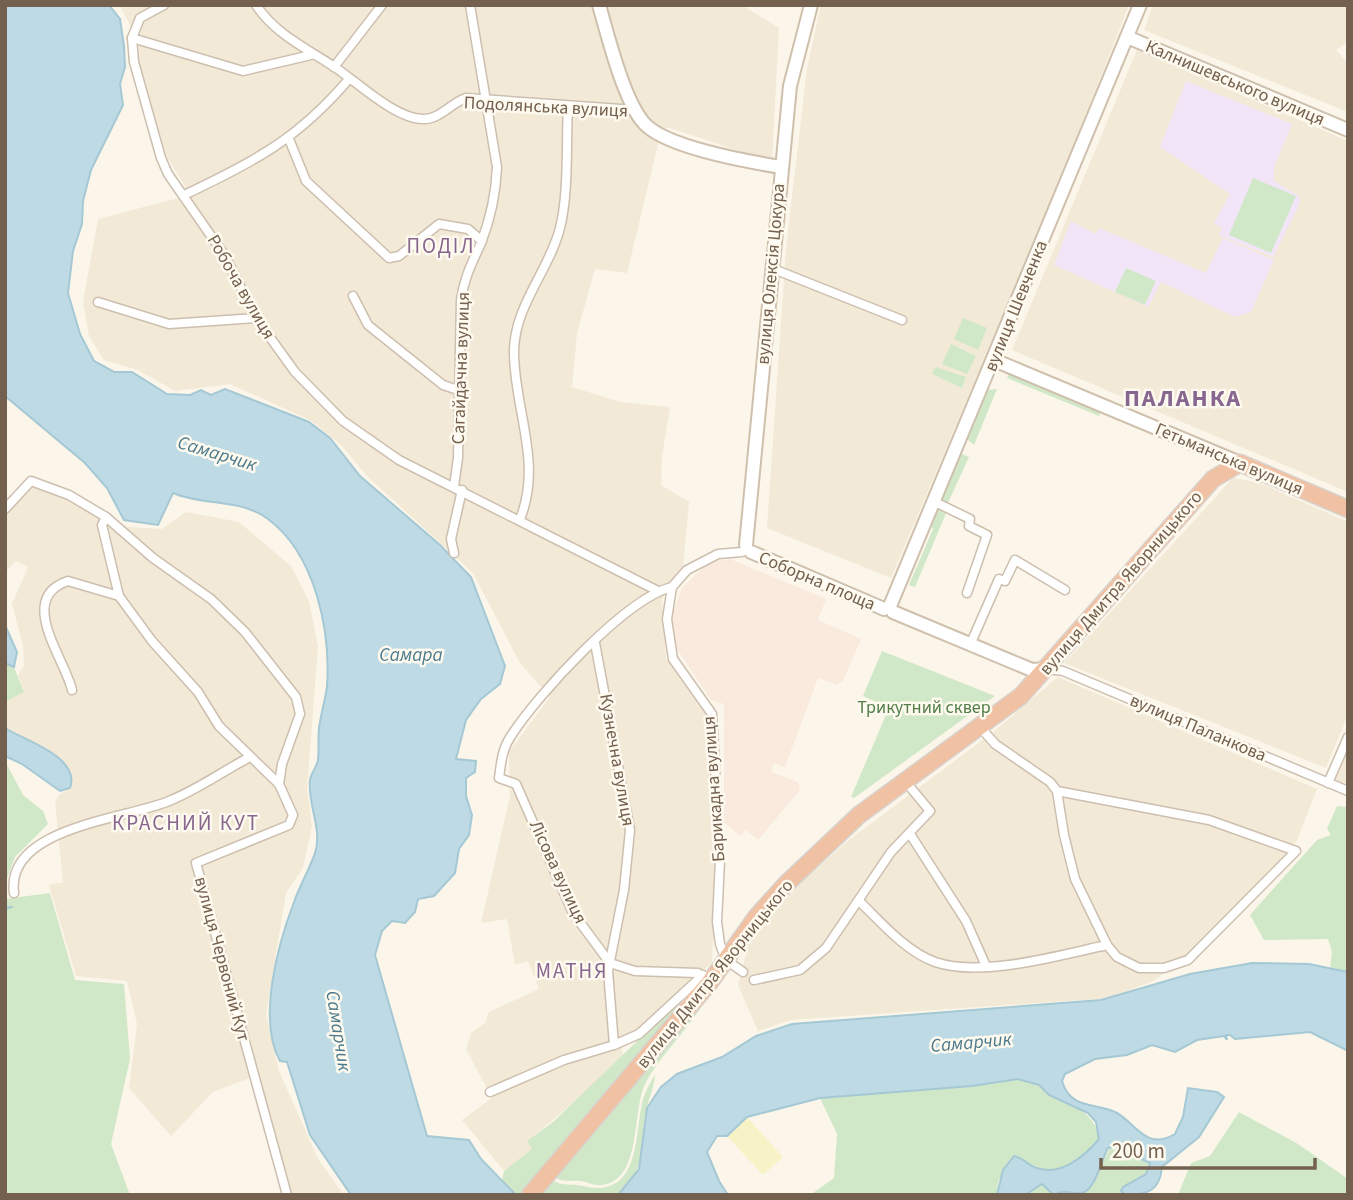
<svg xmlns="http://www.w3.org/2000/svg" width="1353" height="1200" font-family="'Source Sans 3',sans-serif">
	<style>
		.residential { fill: #f2e9d7 }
		.commercial { fill: #fae9dd }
		.education { fill: #f3e5f8 }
		.green { fill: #d1e8c8 }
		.sand { fill: #f8f3c6 }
		.water { fill: #bedae4; stroke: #a5c8d5; stroke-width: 2 }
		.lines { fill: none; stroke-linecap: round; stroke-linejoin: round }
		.stream { stroke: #a5c8d5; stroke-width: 2 }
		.street-casing { stroke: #cdbfaf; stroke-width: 11 }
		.secondary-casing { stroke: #cfc0ad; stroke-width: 16 }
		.highway-casing { stroke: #d8d2cd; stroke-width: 19 }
		.street { stroke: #fff; stroke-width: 8 }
		.secondary { stroke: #fff; stroke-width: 12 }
		.highway { stroke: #f1c1a4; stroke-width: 16 }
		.labels { text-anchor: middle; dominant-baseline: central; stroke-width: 5; stroke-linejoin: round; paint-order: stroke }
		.street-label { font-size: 18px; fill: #74604e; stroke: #fefaef }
		.park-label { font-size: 18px; fill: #537e49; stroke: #fefaef }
		.water-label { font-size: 19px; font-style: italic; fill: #4c7a8c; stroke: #fefaef }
		.quarter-label { font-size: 21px; letter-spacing: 2px; fill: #87668f; stroke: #fefaef }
		.district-label { font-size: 24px; font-weight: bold; letter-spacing: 2px; fill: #87668f; stroke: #fefaef }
	</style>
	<rect width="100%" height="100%" fill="#fbf6e9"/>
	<g class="residential">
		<polygon points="120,5 742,5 779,28 772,162 667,127 659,140 627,273 595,269 577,333 572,387 620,402 670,407 662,456 661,485 689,502 683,567 662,599 666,659 705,714 717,859 712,962 672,1003 639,1029 620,1037 624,1059 528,1141 532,1149 504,1171 462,1120 492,1098 466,1049 471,1033 485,1023 489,1012 539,989 528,961 515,965 507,919 481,923 510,796 509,752 550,697 520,663 473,573 368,477 342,446 312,421 230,384 175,391 138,370 104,360 89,336 83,302 98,219 190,195 166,155 138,64 139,44"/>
		<polygon points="821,5 1129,5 1055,192 891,578 767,528 786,249 807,68"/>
		<polygon points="1153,5 1348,5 1348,41 1336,50 1348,64 1348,112 1144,30"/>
		<polygon points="1137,50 1348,141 1348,492 1012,350"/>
		<polygon points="1233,478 1260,483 1348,522 1348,714 1326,768 1064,663"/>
		<polygon points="32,484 126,527 162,529 186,512 239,522 291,566 309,601 318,647 307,788 312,826 303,868 286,893 266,1015 279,1071 318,1159 344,1195 291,1195 257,1075 213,1092 171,1136 129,1088 137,1024 127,981 76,976 49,885 63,882 55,803 59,795 70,788 71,771 61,760 5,728 5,702 24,691 18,675 24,666 23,646 12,604 28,567 16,561 5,572 5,516"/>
		<polygon points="1058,677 1317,789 1297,840 1243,904 1200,946 1155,980 1109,998 791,1020 758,1031 738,985 751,935 801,882 849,840 992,733"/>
		<polygon points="1348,748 1348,788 1335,779"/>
	</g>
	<polygon class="commercial" points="730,559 826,599 818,620 861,639 842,683 839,682 837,685 818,678 785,767 774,763 771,772 798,782 800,790 758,840 746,830 740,836 724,822 724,704 711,700 673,643 671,618 682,588 708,563"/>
	<g class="education">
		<polygon points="1186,81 1292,124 1274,167 1274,181 1299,196 1300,203 1273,257 1219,235 1222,228 1214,223 1230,194 1160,147"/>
		<polygon points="1071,221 1096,234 1099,228 1206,273 1223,238 1274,260 1251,312 1235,317 1161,282 1148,307 1054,265"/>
	</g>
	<g class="green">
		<polygon points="1253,178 1296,196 1271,253 1229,235"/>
		<polygon points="1126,268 1156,281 1145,305 1115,292"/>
		<polygon points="963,318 987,328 978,350 954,339"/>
		<polygon points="951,344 976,356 967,374 942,364"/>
		<polygon points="935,367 966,377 962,388 932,374"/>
		<polygon points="1010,371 1102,410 1099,416 1007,378"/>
		<polygon points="997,389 974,445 965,437 985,390"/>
		<polygon points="960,453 969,457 947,505 942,498"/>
		<polygon points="942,508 947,511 915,587 909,585 933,529 930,525 936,510"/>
		<polygon points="882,651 995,696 854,798 851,797 889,708 863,696"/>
		<polygon points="5,664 14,667 24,692 5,702"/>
		<polygon points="5,761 23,795 43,811 48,824 15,857 5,884"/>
		<polygon points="1337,806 1348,807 1348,972 1330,967 1332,952 1328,939 1264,940 1250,915 1317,840 1331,835 1327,829"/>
		<polygon points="50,893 75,980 124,984 130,1059 111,1144 130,1195 5,1195 5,899"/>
		<polygon points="695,991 522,1195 516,1195 502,1180 504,1171 532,1149 527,1141 553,1122 681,999"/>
		<path d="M709 994C692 1026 664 1050 646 1082 631 1110 643 1180 602 1185 594 1186 588 1182 581 1181 570 1180 564 1183 554 1177Z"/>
		<path d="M655 1075C654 1087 650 1096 647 1107 637 1147 652 1160 618 1195H539L552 1180C563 1187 572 1183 583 1186 642 1200 634 1133 643 1099 646 1090 650 1083 655 1075Z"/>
		<path d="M1018 1079C1044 1087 1098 1108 1099 1139 1075 1167 1052 1181 1019 1157L1011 1159 998 1182 997 1195H810L834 1178 837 1134 820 1098 972 1086Z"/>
		<polygon points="1239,1112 1298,1144 1348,1179 1348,1195 1178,1195 1191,1163 1210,1156"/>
		<path d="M1111 1146 1143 1157 1151 1167C1145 1177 1131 1182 1125 1195H1025L1042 1184 1051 1192 1065 1190 1081 1194 1095 1178Z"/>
	</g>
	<polygon class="sand" points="747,1117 783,1157 763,1175 727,1136"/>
	<g class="water">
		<path d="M5 5H109L120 19 124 46 125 67 120 84 123 105 91 170 83 201 82 224 73 251 68 293 80 334 94 361 114 372H132L167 394 190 395 201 390 211 395 225 389 309 422 330 438 360 476 440 545 471 577 505 666 500 684 481 699 466 720 456 759 476 761 475 772 466 778V796L472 815 469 835 459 849 455 873 434 896 418 899 415 912 405 923 392 921 382 931 375 955 427 1136 469 1140 481 1159 516 1195H351L310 1135 287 1062 280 1061C257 1020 278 944 294 902 300 885 309 870 315 853 323 829 307 804 310 780 311 773 317 767 318 760 319 750 318 739 319 728 321 714 325 701 327 687 331 630 315 554 268 519 240 498 203 506 173 493L158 525 124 520 107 488 85 463 5 396Z"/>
		<polygon points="5,625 17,652 14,667 5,663"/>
		<path d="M5 728C25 741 81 757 70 788L60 791 22 764 5 756Z"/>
		<path d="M1252 963 1309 964 1348 972V1051L1310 1032 1235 1039 1230 1035H1226L1227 1040 1224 1036 1197 1040 1175 1052 1152 1045 1127 1055 1095 1059 1065 1074 1062 1081C1071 1111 1097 1102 1117 1113 1136 1124 1146 1151 1175 1134L1183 1117 1188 1088 1217 1092 1224 1097 1199 1137 1162 1167C1160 1191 1147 1195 1125 1195L1121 1191 1123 1187 1146 1174 1150 1163 1114 1146 1108 1148C1102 1158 1095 1191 1082 1193 1070 1195 1068 1188 1054 1195L1042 1184 1025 1195H997L1003 1170 1014 1156C1023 1158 1027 1164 1034 1167 1059 1178 1084 1157 1099 1139L1096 1122 1088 1113 1049 1095 1039 1085 1018 1079 972 1086 820 1098 747 1117 727 1136H717L707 1152 719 1181 728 1195H618L639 1169 647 1108 661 1087 677 1074 722 1057 756 1036 792 1024 1101 1000 1190 974Z"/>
	</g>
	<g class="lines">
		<polyline class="stream" points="5,908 12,907"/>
		<defs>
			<g id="street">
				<polyline points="164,5 140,18 132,38 134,62 161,158 168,174 225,256 256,318 295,372 343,421 399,460 658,591"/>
				<path d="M256 5C276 35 308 49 336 68 358 83 397 120 424 119 440 119 451 103 466 98L635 110"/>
				<polyline points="132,38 243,71 311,55"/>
				<polyline points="334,67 382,5"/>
				<polyline points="289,139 306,181 389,258 399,256 439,224 468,229 482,241"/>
				<path d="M184 195C254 162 298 139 349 79"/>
				<polyline points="771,268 902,320"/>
				<polyline points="353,296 368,325 443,385 458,390"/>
				<polyline points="98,302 169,324 256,318"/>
				<path d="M454 486 458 458 461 300C464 278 472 263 481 243 490 220 496 191 497 167L470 5"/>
				<polyline points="935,502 970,519 969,526 987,535 967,593"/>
				<polyline points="5,509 31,481 69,495 106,517 153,558 211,599 245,632 296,697 300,714 282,764 279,784"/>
				<polyline points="106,517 102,525 119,596 152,641 198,692 219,726 279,784 293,815 289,825 196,863 287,1195"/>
				<path d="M520 519C543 463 514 409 514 352 514 306 549 271 560 228 569 192 566 144 568 106"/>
				<polyline points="742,552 718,554 687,570 672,587 667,619 673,659 712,714 720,860 717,922 720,944 726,960 743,972"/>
				<polyline points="454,553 451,539 462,490"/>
				<path d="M672 587C626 598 537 695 511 736 502 749 501 763 499 778L516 784 573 913 610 963 635 971 698 973 710 982"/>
				<polyline points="595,643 630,830 624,890 608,971 614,1045"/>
				<polyline points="970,645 999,579 1005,581 1015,560 1065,590"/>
				<polyline points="1047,669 1063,671 1348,791"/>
				<path d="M72 690C65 659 16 598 68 581L119 596"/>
				<polyline points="981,728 995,744 1050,782 1057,791 1064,835 1075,879 1107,945 1117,957 1139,968 1164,968 1188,960 1296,851 1209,820 1057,791"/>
				<polyline points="1328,783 1348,737"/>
				<polyline points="910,834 966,921 986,966"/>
				<path d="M14 893C5 827 127 819 169 801 197 790 223 771 250 757"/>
				<path d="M859 901C882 923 905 951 935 962 982 978 1060 955 1107 945"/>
				<polyline points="754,980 800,970 826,948 891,852 930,811 905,781"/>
				<polyline points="490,1092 564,1060 614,1045 639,1034 703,975"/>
			</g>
			<g id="secondary">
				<path d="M599 5C608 36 623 98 643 122 663 147 750 162 781 167"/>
				<polyline points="1127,37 1348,130"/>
				<polyline points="994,360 1240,463"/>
				<polyline points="746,545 790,86 811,5"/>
				<polyline points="751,552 884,609"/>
				<polyline points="890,606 1140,5"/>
				<polyline points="893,612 1032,670 1047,669"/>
			</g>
			<polyline id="highway" points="530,1195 710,982 757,916 785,885 859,815 1021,696 1213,479 1240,463 1348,509"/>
		</defs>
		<use href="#street" class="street-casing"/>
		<use href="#secondary" class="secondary-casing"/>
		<use href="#highway" class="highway-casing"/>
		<use href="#street" class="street"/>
		<use href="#secondary" class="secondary"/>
		<use href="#highway" class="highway"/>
	</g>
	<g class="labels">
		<g class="street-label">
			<text transform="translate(1235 83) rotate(23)">Калнишевського вулиця</text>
			<text transform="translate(546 107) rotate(3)">Подолянська вулиця</text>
			<text transform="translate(771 274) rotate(-85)">вулиця Олексія Цокура</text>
			<text transform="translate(241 287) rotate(60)">Робоча вулиця</text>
			<text transform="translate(1016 306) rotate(-68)">вулиця Шевченка</text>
			<text transform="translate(461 368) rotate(-88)">Сагайдачна вулиця</text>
			<text transform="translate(1229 459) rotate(23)">Гетьманська вулиця</text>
			<text transform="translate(817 581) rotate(23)">Соборна площа</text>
			<text transform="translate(1121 583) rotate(-49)">вулиця Дмитра Яворницького</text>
			<text transform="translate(1198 728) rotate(23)">вулиця Паланкова</text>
			<text transform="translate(617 760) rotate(80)">Кузнечна вулиця</text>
			<text transform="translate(714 789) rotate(-94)">Барикадна вулиця</text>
			<text transform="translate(558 872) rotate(65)">Лісова вулиця</text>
			<text transform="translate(222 959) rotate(75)">вулиця Червоний Кут</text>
			<text transform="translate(715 974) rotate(-51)">вулиця Дмитра Яворницького</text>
		</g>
		<g class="park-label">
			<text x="924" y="707">Трикутний сквер</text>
		</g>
		<g class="water-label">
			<text transform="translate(217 454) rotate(17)">Самарчик</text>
			<text x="411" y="655">Самара</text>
			<text transform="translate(338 1031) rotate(81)">Самарчик</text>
			<text transform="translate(971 1043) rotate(-5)">Самарчик</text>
		</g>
		<g class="quarter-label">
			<text x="441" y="246">ПОДІЛ</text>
			<text x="186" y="823">КРАСНИЙ КУТ</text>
			<text x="572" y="971">МАТНЯ</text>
		</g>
		<g class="district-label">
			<text x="1183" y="398">ПАЛАНКА</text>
		</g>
	</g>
	<rect width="1353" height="1200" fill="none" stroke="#74604e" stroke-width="14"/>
	<path d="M1101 1158v10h214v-10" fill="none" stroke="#74604e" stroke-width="3.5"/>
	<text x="1112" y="1158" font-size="21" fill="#74604e" stroke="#fefaef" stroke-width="5" paint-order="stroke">200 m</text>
</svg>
